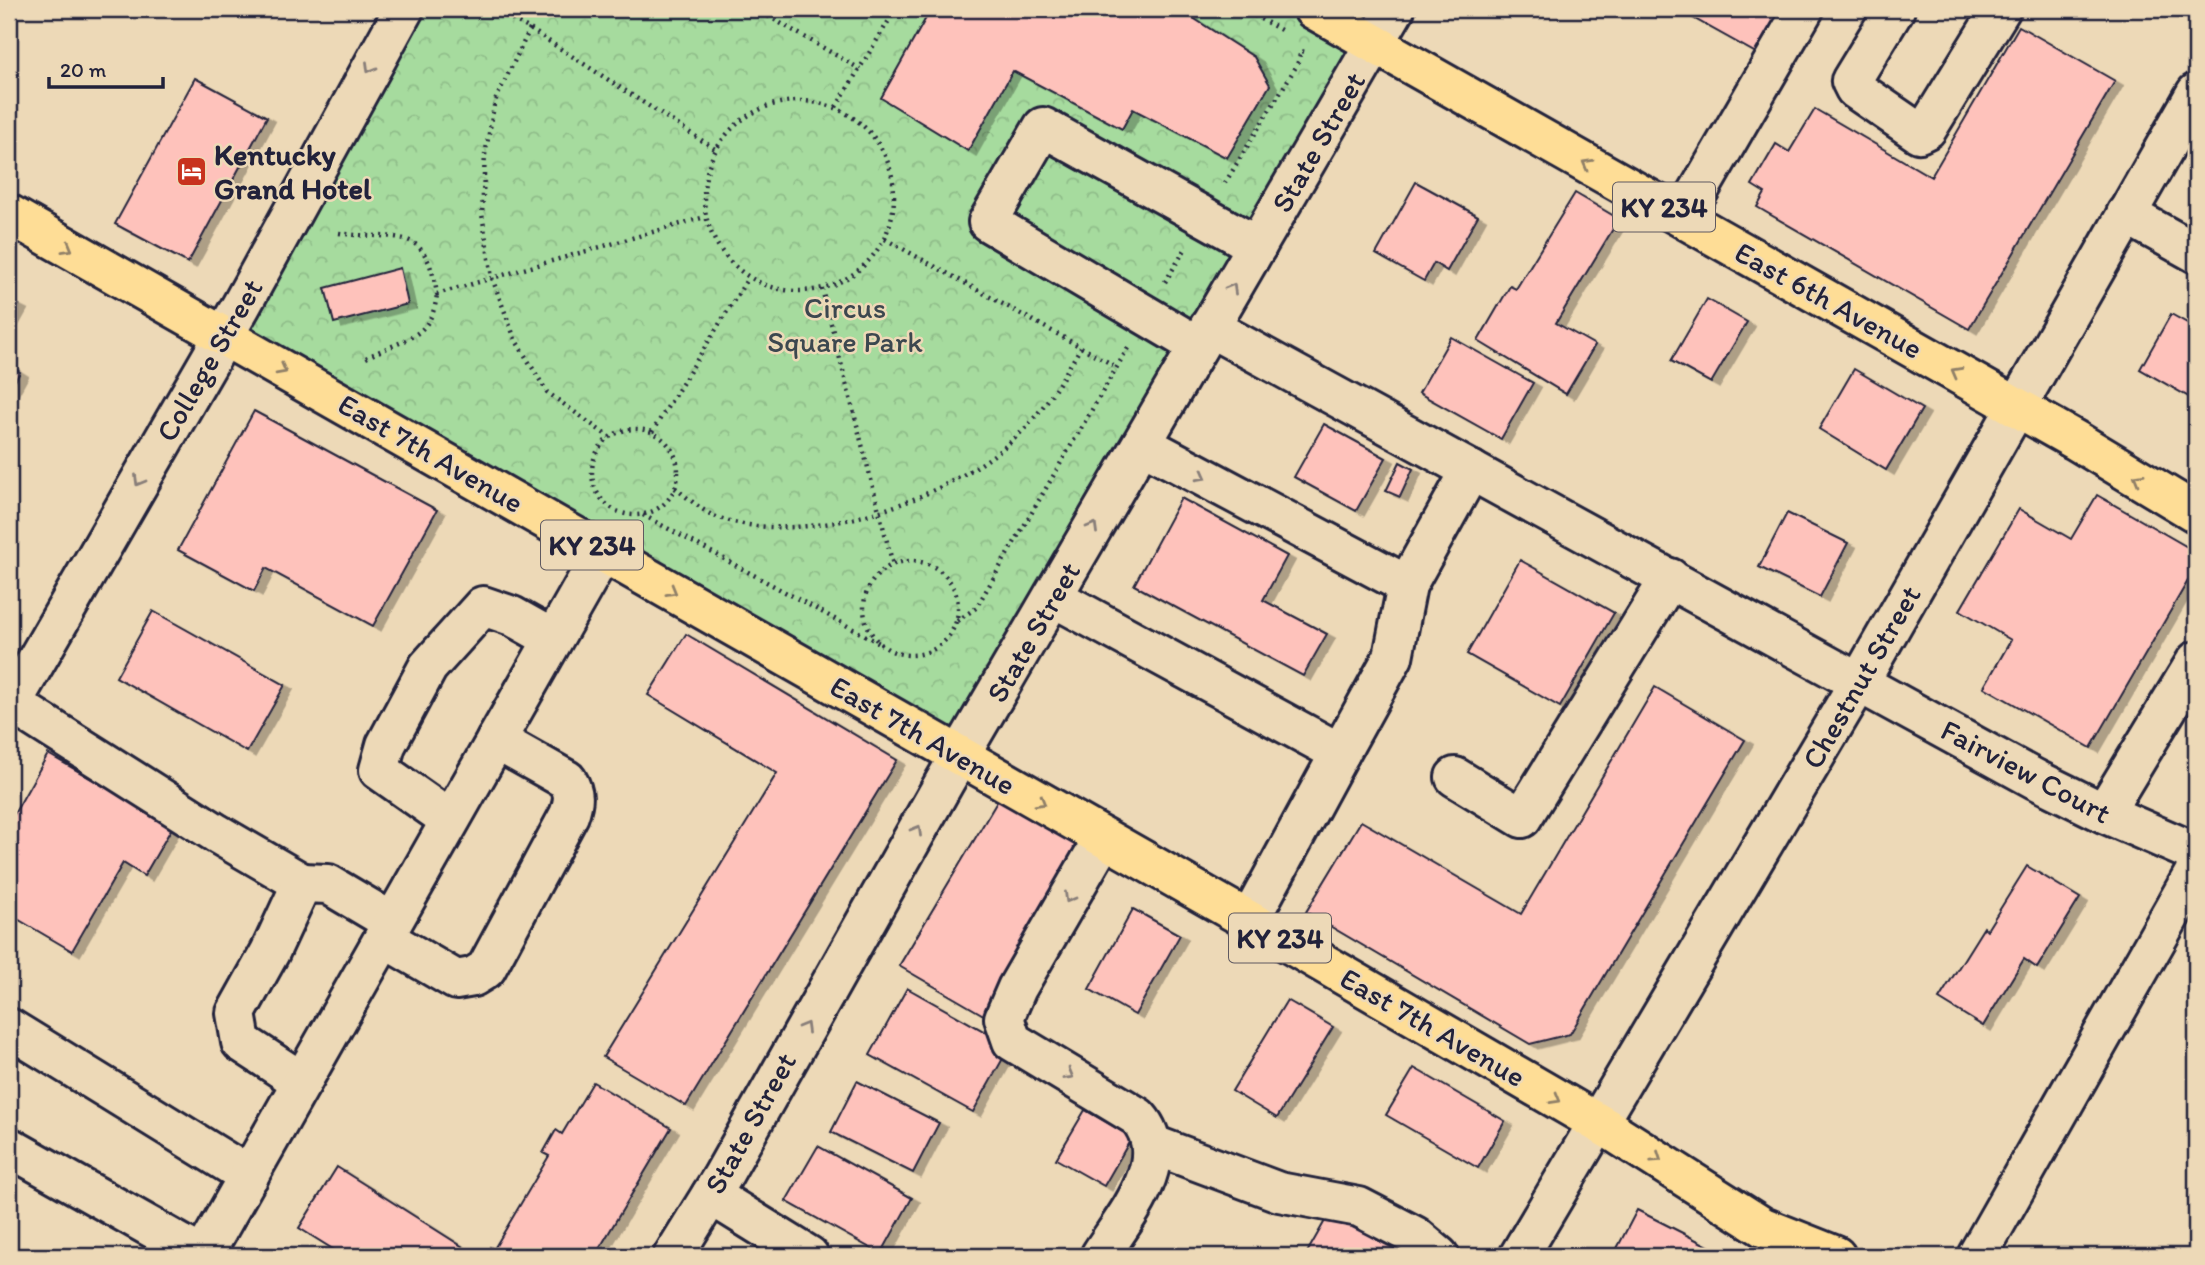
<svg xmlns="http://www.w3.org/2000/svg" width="2205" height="1265" font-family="Itim,sans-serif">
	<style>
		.park { fill: url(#park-crowns); stroke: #647e6c; stroke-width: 2 }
		.building { fill: #fec2bb; stroke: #22223b; stroke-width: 2; filter: url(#shadow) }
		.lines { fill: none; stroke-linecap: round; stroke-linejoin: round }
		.minor-casing { stroke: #22223b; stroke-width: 44 }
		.major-casing { stroke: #22223b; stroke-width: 44 }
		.path { stroke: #22223b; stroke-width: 4.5; stroke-dasharray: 2 5; stroke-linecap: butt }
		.minor { stroke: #edd9b7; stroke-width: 38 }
		.major { stroke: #fedd96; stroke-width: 38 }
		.oneway { stroke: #887e79 }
		.oneway2 { stroke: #908068 }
		.labels { text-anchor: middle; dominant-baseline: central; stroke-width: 5; stroke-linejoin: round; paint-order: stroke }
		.shield { fill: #edd9b7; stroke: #5f5960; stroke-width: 2 }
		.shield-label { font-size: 28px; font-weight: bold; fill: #22223b }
		.street-label { font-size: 30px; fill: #22223b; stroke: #edd9b7 }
		.poi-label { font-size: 30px; font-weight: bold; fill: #22223b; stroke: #edd9b7; text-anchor: start }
		.park-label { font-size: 30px; fill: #3c474f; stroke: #edd9b7 }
	</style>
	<defs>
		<pattern id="park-crowns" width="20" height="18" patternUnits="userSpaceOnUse" patternTransform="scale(1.75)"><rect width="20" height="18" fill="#a6db9e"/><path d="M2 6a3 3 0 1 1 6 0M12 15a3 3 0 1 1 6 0" fill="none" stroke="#8fbc89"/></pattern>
		<filter id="shadow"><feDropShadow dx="8" dy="4.5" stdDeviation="0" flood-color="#0004"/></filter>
	</defs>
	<rect width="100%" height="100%" fill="#edd9b7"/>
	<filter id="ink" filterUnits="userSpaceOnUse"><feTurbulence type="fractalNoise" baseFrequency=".0143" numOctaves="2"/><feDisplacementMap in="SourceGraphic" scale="14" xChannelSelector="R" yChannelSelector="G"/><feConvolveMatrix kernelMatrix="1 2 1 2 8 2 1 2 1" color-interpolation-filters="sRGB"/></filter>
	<g filter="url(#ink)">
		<polygon class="park" points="408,9 1313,9 1375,44 961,755 222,337"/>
		<g class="building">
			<polygon points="931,9 1195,9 1190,16 1254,57 1270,85 1227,158 1133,109 1122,129 1013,71 968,151 881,98"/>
			<polygon points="1677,9 1793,9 1765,58"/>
			<polygon points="2019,26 2115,81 1969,329 1757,207 1765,193 1752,185 1776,144 1789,152 1815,109 1931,177"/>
			<polygon points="195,78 267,117 188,263 115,224"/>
			<polygon points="1416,182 1478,216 1447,271 1434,263 1424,281 1376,254"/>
			<polygon points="1575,193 1619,219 1556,323 1595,345 1566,394 1478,341 1510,286 1516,289"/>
			<polygon points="400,268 408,304 334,323 325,288"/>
			<polygon points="1707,299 1747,322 1711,383 1671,361"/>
			<polygon points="9,300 19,305 9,323"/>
			<polygon points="2171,314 2196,328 2196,401 2140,369"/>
			<polygon points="1451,337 1533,383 1501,439 1419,393"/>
			<polygon points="9,365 20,372 9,392"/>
			<polygon points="1854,369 1922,409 1886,470 1819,429"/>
			<polygon points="254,411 437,510 373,626 266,568 254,591 178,550"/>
			<polygon points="1324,424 1386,458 1356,511 1294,477"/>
			<polygon points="1400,462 1413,469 1400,497 1386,491"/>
			<polygon points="2097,495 2196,552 2196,567 2091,748 1984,687 2011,640 1960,610 2019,509 2071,539"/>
			<polygon points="1181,498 1287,556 1263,600 1327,634 1303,676 1134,585"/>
			<polygon points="1787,513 1848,543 1820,597 1759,567"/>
			<polygon points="1520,560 1614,613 1560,707 1467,654"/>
			<polygon points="153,611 285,685 247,752 116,677"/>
			<polygon points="686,634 897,760 686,1106 603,1057 777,773 648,695"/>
			<polygon points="1655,687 1745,740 1570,1034 1530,1044 1306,912 1361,821 1521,914"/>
			<polygon points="48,754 173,826 144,876 123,863 72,951 9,914 9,823"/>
			<polygon points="1001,795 1088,846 987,1017 899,966"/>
			<polygon points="2027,866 2080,898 2037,968 2024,959 1983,1026 1939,999 1984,927 1987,930"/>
			<polygon points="1133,909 1180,935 1135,1015 1089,989"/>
			<polygon points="907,988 1010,1046 973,1112 870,1055"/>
			<polygon points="1287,1000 1333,1027 1277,1118 1232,1091"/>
			<polygon points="1414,1068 1505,1121 1478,1168 1386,1115"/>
			<polygon points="857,1081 939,1123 913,1173 831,1132"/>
			<polygon points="593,1082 671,1128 595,1256 484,1256 490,1247 494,1249 549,1156 543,1153 556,1130 562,1134"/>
			<polygon points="1085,1110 1132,1137 1104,1186 1056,1159"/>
			<polygon points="818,1146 912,1198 881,1254 786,1201"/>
			<polygon points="337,1167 463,1247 456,1256 344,1256 299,1228"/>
			<polygon points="1637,1210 1728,1256 1613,1256"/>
			<polygon points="1330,1212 1414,1256 1305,1256"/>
		</g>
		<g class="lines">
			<defs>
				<g id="minor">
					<polyline points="1895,9 1851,81 1855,89 1919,133 1927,129 2001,9"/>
					<polyline points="2126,214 2196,253"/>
					<polyline points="1683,218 1804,9"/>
					<polyline points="1209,327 2035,779 2104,813 2196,853"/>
					<polyline points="1198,346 988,222 1043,127 1257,246"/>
					<polyline points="1142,444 1407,585"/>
					<polyline points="1053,597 1340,753 1249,921"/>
					<polyline points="11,703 216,833 302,883"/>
					<polyline points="9,708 241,306 404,9"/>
					<polyline points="1340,753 1393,657 1407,585 1471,470"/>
					<polyline points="1455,777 1522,818 1670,578"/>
					<polyline points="2104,813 2196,661"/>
					<polyline points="450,820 379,770 386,745 428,667 483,606 512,616 553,639"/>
					<path d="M384 938 456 980 473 977 486 969 569 815C574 801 575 793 567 780L496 740"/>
					<polyline points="9,1028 249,1176"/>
					<polyline points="302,1082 241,1042 236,1013 270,952 302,883 328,884 392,922"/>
					<polyline points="1151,1144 1279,1192 1359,1207 1415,1236 1439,1256"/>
					<polyline points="9,1147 202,1256"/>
					<polyline points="711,1195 809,1256"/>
					<polyline points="203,1256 603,552"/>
					<polyline points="673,1256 722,1177 945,781 1395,9"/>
					<path d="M1100 1256C1123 1219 1176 1160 1138 1117L1012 1041 1004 1018 1017 988 1103 839"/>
					<polyline points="1519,1256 1868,667 2196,93"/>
					<polyline points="1977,1256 2196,870"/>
				</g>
				<g id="major">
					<polyline points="1313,9 2075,440 2196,513"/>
					<polyline points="9,214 1266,930 1612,1131 1763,1227 1836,1256"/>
				</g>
			</defs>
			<use href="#minor" class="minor-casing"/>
			<use href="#major" class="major-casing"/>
			<g class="path">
				<polyline points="494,9 530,29 715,149"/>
				<polyline points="756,9 860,69"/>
				<polyline points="1242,9 1281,30"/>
				<polyline points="530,29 495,101 485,155 482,214 492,278 515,339 547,392 609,437"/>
				<circle cx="799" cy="196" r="95"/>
				<polyline points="836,107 896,9"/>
				<polyline points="1225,183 1297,65 1301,51 1306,52"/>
				<path d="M339 233C396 242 425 220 437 294L705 217"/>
				<polyline points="885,239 1117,367"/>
				<polyline points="1165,282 1186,248"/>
				<polyline points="822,289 893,565"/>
				<path d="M366 358C400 339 432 341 437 294"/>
				<circle cx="635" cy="472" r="43"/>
				<polyline points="652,432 748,278"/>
				<path d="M675 488C687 497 701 510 714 516 803 550 939 502 1008 444 1040 418 1060 382 1081 347"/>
				<polyline points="643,515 879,643"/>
				<circle cx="911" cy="608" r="47"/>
				<polyline points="957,621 976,608 1128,348"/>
			</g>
			<use href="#minor" class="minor"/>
			<use href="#major" class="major"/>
		</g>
		<defs><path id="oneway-chevron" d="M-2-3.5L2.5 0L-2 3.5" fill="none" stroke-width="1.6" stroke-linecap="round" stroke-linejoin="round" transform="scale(1.75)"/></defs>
		<g class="oneway">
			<use href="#oneway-chevron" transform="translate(370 68) rotate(120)"/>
			<use href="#oneway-chevron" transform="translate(1232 288) rotate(-60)"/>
			<use href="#oneway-chevron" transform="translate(1202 476) rotate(28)"/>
			<use href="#oneway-chevron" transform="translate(139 481) rotate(120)"/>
			<use href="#oneway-chevron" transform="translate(1093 527) rotate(-60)"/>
			<use href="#oneway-chevron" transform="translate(917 830) rotate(-60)"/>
			<use href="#oneway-chevron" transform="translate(1069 898) rotate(120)"/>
			<use href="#oneway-chevron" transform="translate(805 1027) rotate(-60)"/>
			<use href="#oneway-chevron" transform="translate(1069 1075) rotate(30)"/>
		</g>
		<g class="oneway2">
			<use href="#oneway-chevron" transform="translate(1587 164) rotate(-151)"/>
			<use href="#oneway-chevron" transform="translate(68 248) rotate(30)"/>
			<use href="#oneway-chevron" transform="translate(282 370) rotate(28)"/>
			<use href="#oneway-chevron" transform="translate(1956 372) rotate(-151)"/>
			<use href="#oneway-chevron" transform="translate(2138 478) rotate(-150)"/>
			<use href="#oneway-chevron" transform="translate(672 591) rotate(30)"/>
			<use href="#oneway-chevron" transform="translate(1041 802) rotate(30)"/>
			<use href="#oneway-chevron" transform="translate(1556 1099) rotate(30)"/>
			<use href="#oneway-chevron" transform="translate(1657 1158) rotate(34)"/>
		</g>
	</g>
	<defs>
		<symbol id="hotel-square" viewBox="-11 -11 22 22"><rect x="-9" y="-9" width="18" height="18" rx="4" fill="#c8321e" stroke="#edd9b7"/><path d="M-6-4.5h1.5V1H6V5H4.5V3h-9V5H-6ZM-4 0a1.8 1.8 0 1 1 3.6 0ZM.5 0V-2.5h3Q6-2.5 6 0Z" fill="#fff"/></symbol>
	</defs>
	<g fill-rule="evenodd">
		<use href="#hotel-square" x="174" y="154" width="35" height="35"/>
	</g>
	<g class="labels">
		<g class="shield">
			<rect x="1613" y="182.5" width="102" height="49" rx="5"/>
			<rect x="541" y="520.5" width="102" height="49" rx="5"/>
			<rect x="1229" y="913.5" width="102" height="49" rx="5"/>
		</g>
		<g class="shield-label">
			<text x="1664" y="207">KY 234</text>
			<text x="592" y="545">KY 234</text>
			<text x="1280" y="938">KY 234</text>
		</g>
		<g class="street-label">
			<text transform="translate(1318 142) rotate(-60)">State Street</text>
			<text transform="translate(1829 300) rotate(29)">East 6th Avenue</text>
			<text transform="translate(209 360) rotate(-60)">College Street</text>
			<text transform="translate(431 453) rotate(30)">East 7th Avenue</text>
			<text transform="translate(1033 632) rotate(-60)">State Street</text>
			<text transform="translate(1861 677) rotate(-60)">Chestnut Street</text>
			<text transform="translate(923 735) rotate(30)">East 7th Avenue</text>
			<text transform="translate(2026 771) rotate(28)">Fairview Court</text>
			<text transform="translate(1433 1027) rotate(30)">East 7th Avenue</text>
			<text transform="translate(750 1123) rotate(-61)">State Street</text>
		</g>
		<g class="poi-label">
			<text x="214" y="154">Kentucky<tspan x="214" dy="34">Grand Hotel</tspan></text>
		</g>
		<g class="park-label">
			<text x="845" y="307">Circus<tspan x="845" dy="34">Square Park</tspan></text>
		</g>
	</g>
	<rect width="2205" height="1265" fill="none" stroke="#edd9b7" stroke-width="35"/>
	<rect x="18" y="18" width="2170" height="1230" fill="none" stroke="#22223b" stroke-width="2.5" filter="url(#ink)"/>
	<path d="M49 77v10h114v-10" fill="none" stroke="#22223b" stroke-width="3.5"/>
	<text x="60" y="77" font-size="21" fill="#22223b" stroke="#edd9b7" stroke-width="5" paint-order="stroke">20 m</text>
</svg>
